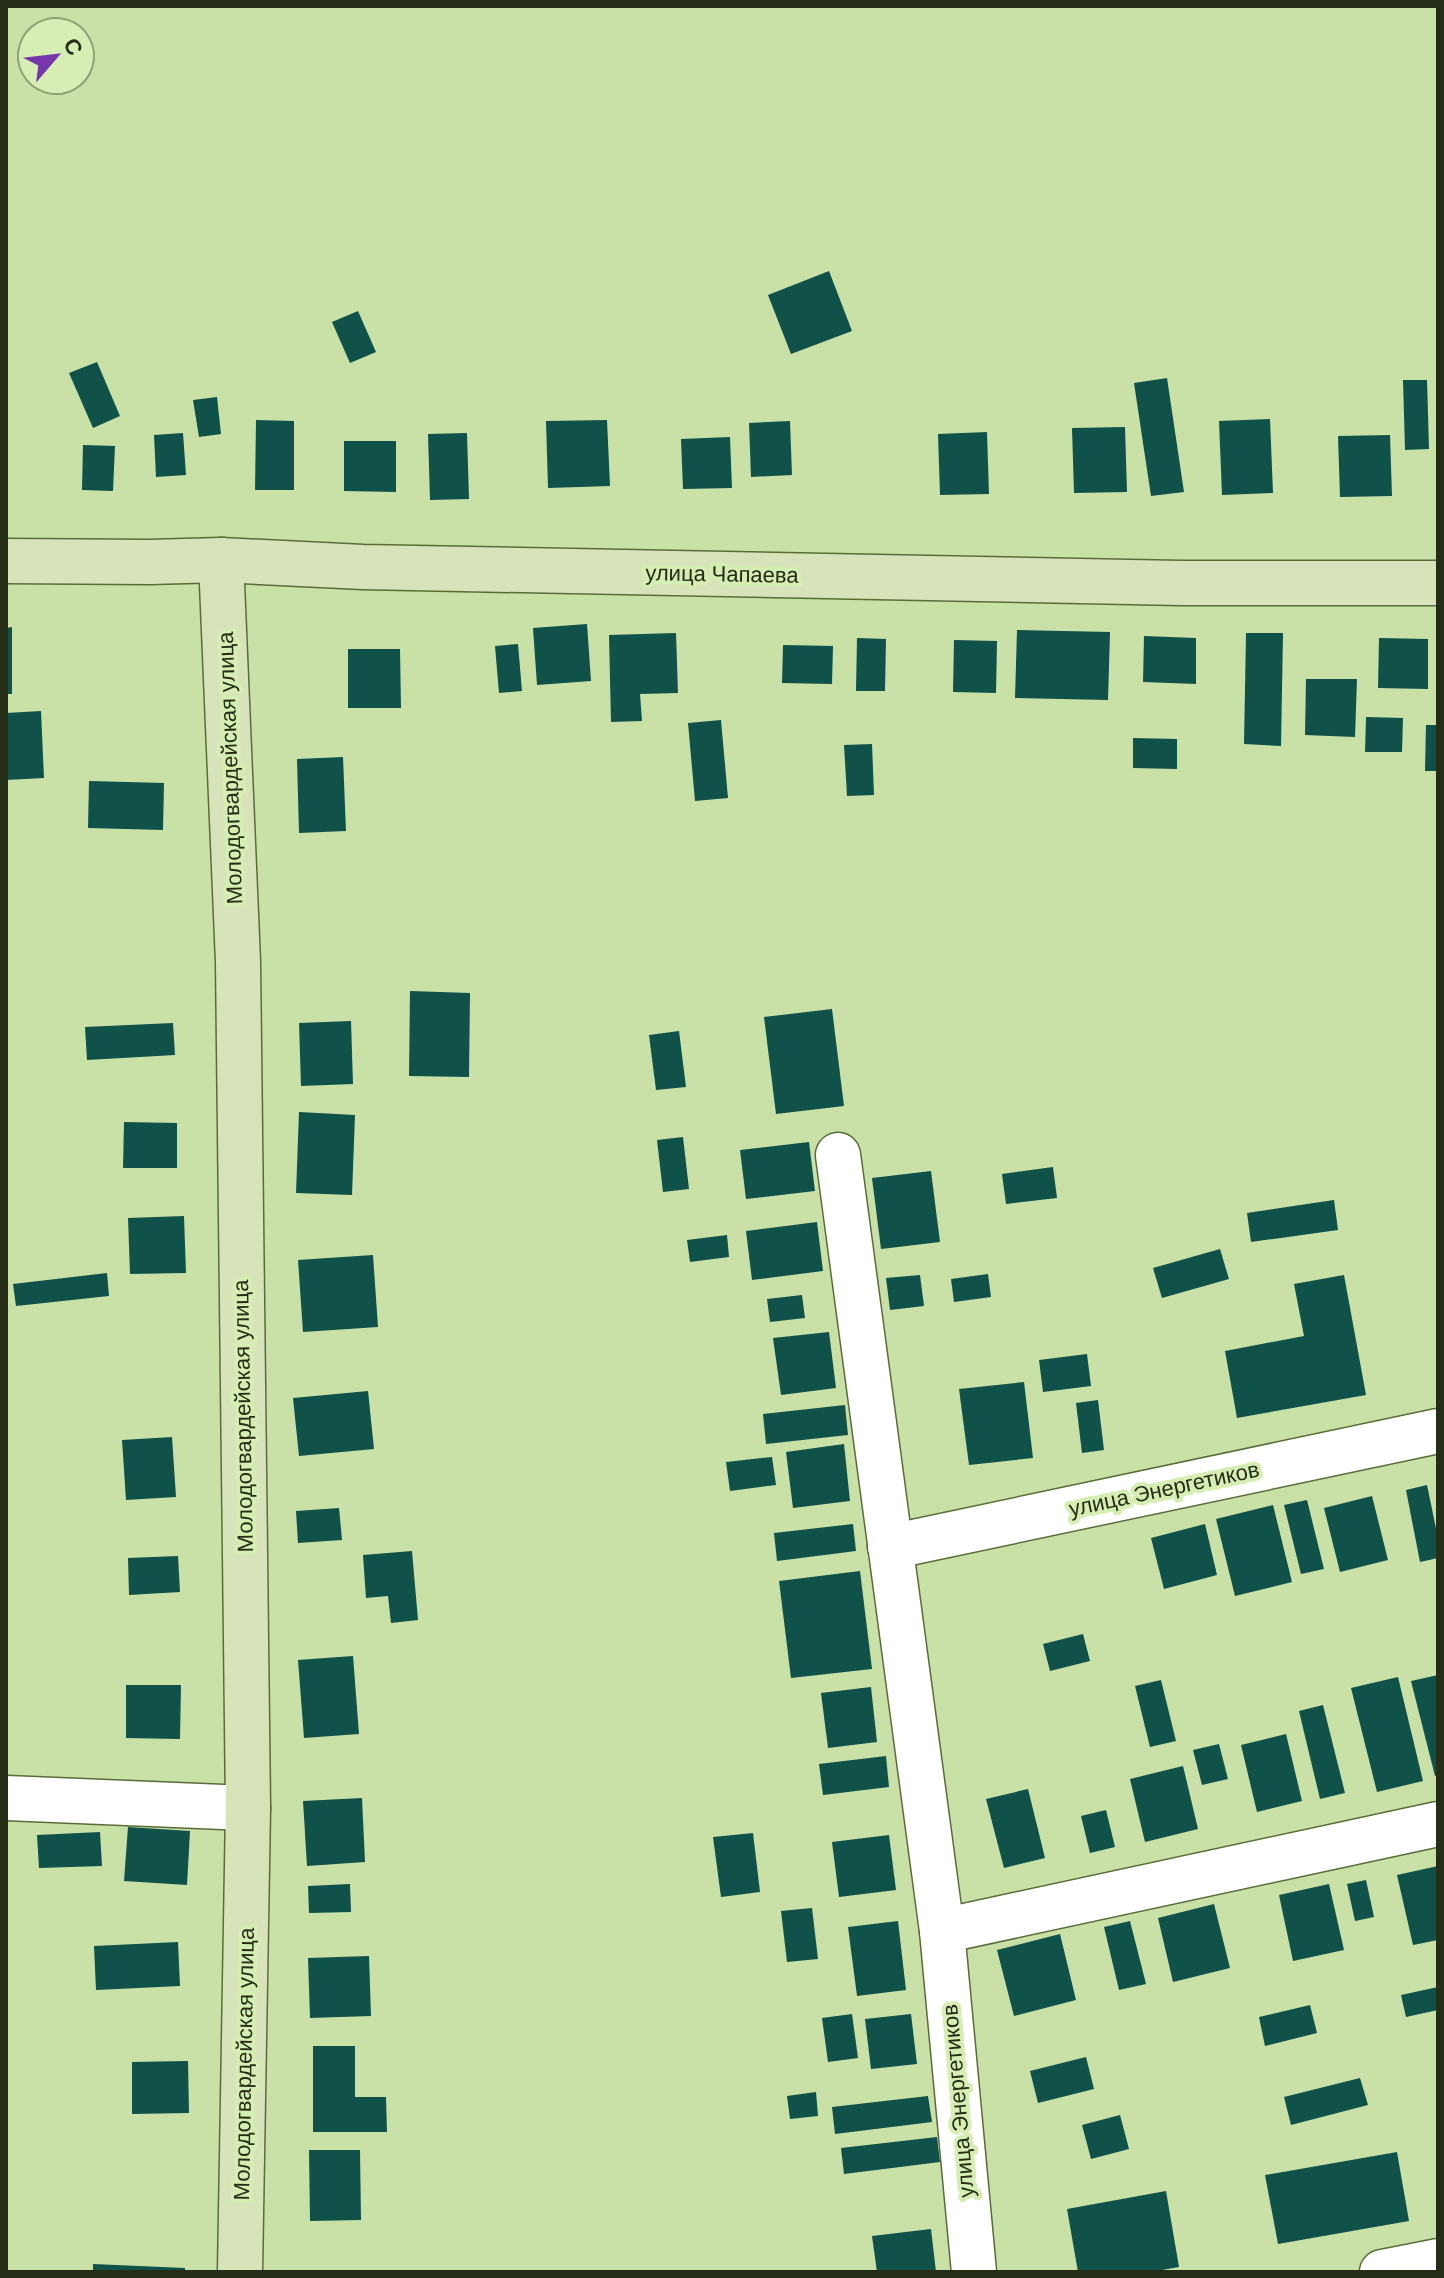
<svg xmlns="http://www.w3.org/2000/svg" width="1444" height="2278" font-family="'DM Sans',sans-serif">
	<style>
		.building { fill: #10514a }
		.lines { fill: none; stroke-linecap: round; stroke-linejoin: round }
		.street-casing { stroke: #5a6d39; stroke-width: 47 }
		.secondary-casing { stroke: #5a6d39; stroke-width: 47 }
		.street { stroke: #fff; stroke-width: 44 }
		.secondary { stroke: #d7e3b9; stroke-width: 44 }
		.labels { text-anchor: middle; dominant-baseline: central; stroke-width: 8; stroke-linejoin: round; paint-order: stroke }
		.street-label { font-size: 22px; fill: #252d17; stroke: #d6edb3 }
	</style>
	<rect width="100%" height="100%" fill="#c9e0a7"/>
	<g class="building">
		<polygon points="829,271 852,331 791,354 768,295"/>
		<polygon points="358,311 376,352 350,363 332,322"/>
		<polygon points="97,362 120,416 93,428 69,373"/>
		<polygon points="1167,378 1184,492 1151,496 1134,383"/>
		<polygon points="1403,380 1427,380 1429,449 1405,450"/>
		<polygon points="217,397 221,434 199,437 193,400"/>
		<polygon points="1270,419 1273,493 1222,495 1219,421"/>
		<polygon points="256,420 294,421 294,490 255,490"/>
		<polygon points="607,420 610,486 548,488 546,421"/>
		<polygon points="790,421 792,475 751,477 749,423"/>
		<polygon points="1125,427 1127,492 1074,493 1072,428"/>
		<polygon points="987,432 989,494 940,495 938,434"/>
		<polygon points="183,433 186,475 156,477 154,435"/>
		<polygon points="467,433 469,499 430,500 428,434"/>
		<polygon points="1390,435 1392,496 1340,497 1338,436"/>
		<polygon points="730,437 732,488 683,489 681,439"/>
		<polygon points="344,441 396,441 396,492 344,491"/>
		<polygon points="83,445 115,446 113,491 82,490"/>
		<polygon points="587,624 591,681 537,685 533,628"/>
		<polygon points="12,627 12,694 6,694 6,628"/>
		<polygon points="1017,630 1110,632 1108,700 1015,698"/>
		<polygon points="676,633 678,693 640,694 642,721 611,722 609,635"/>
		<polygon points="1246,633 1283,633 1281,746 1244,744"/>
		<polygon points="1144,636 1196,638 1196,684 1143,682"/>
		<polygon points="857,638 886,639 885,691 856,691"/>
		<polygon points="1379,638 1428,639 1428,689 1378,688"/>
		<polygon points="954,640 997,641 996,693 953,692"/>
		<polygon points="518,644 522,691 499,693 495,646"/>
		<polygon points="783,645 833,646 832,684 782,683"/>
		<polygon points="348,649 400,649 401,708 348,708"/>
		<polygon points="1306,679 1357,679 1355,737 1305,735"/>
		<polygon points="41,711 44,778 6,780 6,713"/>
		<polygon points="1366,717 1403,718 1402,752 1365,752"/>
		<polygon points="721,720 728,798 695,801 688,723"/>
		<polygon points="1426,725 1438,725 1438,771 1425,771"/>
		<polygon points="1133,738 1177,739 1177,769 1133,768"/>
		<polygon points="872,744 874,795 847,796 844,745"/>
		<polygon points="343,757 346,831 299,833 297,759"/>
		<polygon points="89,781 164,783 163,830 88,828"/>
		<polygon points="410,991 470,993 469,1077 409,1076"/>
		<polygon points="832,1009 844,1106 776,1114 764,1017"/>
		<polygon points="351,1021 353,1084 301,1086 299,1023"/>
		<polygon points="173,1023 175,1055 87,1060 85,1027"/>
		<polygon points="679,1031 686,1087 656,1090 649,1035"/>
		<polygon points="299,1112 355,1115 352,1195 296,1193"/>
		<polygon points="124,1122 177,1123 177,1168 123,1168"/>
		<polygon points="683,1137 689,1189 663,1192 657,1140"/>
		<polygon points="809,1142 815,1191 746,1199 740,1150"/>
		<polygon points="1053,1167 1057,1198 1006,1204 1002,1174"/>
		<polygon points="931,1171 940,1242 881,1249 872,1178"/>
		<polygon points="1334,1200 1338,1230 1251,1242 1247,1213"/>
		<polygon points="184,1216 186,1273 130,1274 128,1218"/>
		<polygon points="817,1222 823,1271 752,1280 746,1231"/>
		<polygon points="727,1235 729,1257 690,1262 687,1240"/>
		<polygon points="1220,1249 1229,1279 1162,1298 1153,1268"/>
		<polygon points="373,1255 378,1327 303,1332 298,1260"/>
		<polygon points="107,1273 109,1296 16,1306 13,1284"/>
		<polygon points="988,1274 991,1297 954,1302 951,1279"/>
		<polygon points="920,1275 924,1306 890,1310 886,1278"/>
		<polygon points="1344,1275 1366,1395 1237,1418 1225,1351 1304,1336 1294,1284"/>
		<polygon points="802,1295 805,1318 770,1322 767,1299"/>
		<polygon points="829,1332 836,1388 781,1395 773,1338"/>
		<polygon points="1087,1354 1091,1386 1043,1392 1039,1360"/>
		<polygon points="1024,1382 1033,1458 969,1465 959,1389"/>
		<polygon points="368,1391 374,1449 299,1456 293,1398"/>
		<polygon points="1098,1400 1104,1450 1082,1453 1076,1403"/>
		<polygon points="845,1405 848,1435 766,1444 763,1414"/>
		<polygon points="172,1437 176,1497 126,1500 122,1440"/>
		<polygon points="844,1444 850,1501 793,1508 786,1452"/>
		<polygon points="772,1457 776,1485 730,1491 726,1462"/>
		<polygon points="1427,1485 1438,1538 1438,1558 1420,1562 1406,1490"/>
		<polygon points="1372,1496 1388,1560 1340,1572 1324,1508"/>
		<polygon points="1307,1500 1324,1569 1301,1574 1284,1505"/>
		<polygon points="1273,1505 1292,1582 1235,1596 1216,1519"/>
		<polygon points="339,1508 342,1540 298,1543 296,1511"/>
		<polygon points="853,1524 856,1551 777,1561 774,1533"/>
		<polygon points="1205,1524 1217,1575 1164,1589 1151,1538"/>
		<polygon points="412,1551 418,1620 391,1623 388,1596 366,1598 363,1555"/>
		<polygon points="178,1556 180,1592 129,1595 128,1558"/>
		<polygon points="860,1571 872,1669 791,1678 779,1581"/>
		<polygon points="1083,1634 1090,1661 1050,1671 1043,1644"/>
		<polygon points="353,1656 359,1734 304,1738 298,1660"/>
		<polygon points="1438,1675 1438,1775 1435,1776 1411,1681"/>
		<polygon points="1398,1677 1423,1781 1377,1792 1351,1688"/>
		<polygon points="1161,1680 1176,1741 1150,1747 1135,1686"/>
		<polygon points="126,1685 181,1685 180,1739 126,1738"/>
		<polygon points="871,1687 877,1742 828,1748 821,1693"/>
		<polygon points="1323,1705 1345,1793 1320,1799 1299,1711"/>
		<polygon points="1286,1734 1302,1801 1257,1812 1241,1745"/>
		<polygon points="1219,1744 1228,1779 1202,1785 1193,1750"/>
		<polygon points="886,1756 889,1787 823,1795 819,1764"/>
		<polygon points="1183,1766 1198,1829 1145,1842 1130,1779"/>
		<polygon points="1028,1789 1045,1858 1004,1868 986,1799"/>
		<polygon points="362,1798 365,1862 307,1866 303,1801"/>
		<polygon points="1106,1810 1115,1847 1090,1853 1081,1816"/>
		<polygon points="128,1827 190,1831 187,1885 124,1881"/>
		<polygon points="100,1832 102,1866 39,1868 37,1835"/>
		<polygon points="753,1833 760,1892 721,1897 713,1837"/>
		<polygon points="889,1835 896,1890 839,1897 832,1842"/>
		<polygon points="1438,1866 1438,1940 1413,1945 1397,1875"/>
		<polygon points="1366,1880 1374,1917 1355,1921 1347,1884"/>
		<polygon points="350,1884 351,1912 309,1913 308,1886"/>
		<polygon points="1329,1884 1344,1950 1293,1961 1279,1895"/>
		<polygon points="1214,1904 1230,1968 1173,1982 1158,1918"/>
		<polygon points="812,1908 818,1959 787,1962 781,1911"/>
		<polygon points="898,1921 906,1990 857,1996 848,1927"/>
		<polygon points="1130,1921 1146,1984 1119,1990 1104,1927"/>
		<polygon points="1060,1934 1076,2000 1014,2016 997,1950"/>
		<polygon points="178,1942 180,1986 96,1990 94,1946"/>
		<polygon points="369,1956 371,2016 310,2018 308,1958"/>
		<polygon points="1438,1987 1438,2010 1406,2017 1401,1995"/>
		<polygon points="1310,2005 1317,2033 1265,2046 1259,2017"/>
		<polygon points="852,2014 858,2058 828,2062 822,2018"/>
		<polygon points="911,2014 917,2064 871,2069 865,2019"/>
		<polygon points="313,2046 355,2046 355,2097 386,2097 387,2132 313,2132"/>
		<polygon points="1086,2057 1094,2089 1038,2103 1030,2071"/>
		<polygon points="188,2061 189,2113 132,2114 132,2062"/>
		<polygon points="1360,2078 1368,2105 1291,2125 1284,2097"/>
		<polygon points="816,2092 818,2116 790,2119 787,2096"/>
		<polygon points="928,2096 932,2122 835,2134 832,2107"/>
		<polygon points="1120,2115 1129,2149 1091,2159 1082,2125"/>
		<polygon points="937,2137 940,2162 844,2174 841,2148"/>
		<polygon points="309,2150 360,2150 361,2220 310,2221"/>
		<polygon points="1397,2152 1409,2221 1278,2244 1265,2175"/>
		<polygon points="1166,2191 1179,2267 1151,2272 1078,2272 1067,2209"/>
		<polygon points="931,2229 936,2272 877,2272 872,2236"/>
		<polygon points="93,2264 185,2268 185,2272 93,2272"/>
	</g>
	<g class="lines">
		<defs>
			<g id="street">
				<polyline points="838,1155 942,1931 974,2272"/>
				<polyline points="890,1547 1438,1431"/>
				<polyline points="6,1798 248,1808"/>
				<polyline points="942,1931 1438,1824"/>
				<polyline points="1382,2272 1438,2261"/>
			</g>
			<g id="secondary">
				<polyline points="221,560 238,962 248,1808 240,2272"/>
				<polyline points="6,561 150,562 221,560 363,567 1181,583 1438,583"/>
			</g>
		</defs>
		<use href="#street" class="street-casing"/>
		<use href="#secondary" class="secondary-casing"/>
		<use href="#street" class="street"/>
		<use href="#secondary" class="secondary"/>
	</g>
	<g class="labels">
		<g class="street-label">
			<text transform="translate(722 574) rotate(1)">улица Чапаева</text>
			<text transform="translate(230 768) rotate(-92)">Молодогвардейская улица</text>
			<text transform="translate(243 1416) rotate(-91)">Молодогвардейская улица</text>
			<text transform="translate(1164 1489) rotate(-12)">улица Энергетиков</text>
			<text transform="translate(244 2064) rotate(-89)">Молодогвардейская улица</text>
			<text transform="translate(958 2101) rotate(-95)">улица Энергетиков</text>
		</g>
	</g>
	<rect width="1444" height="2278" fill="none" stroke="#252d17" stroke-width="16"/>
	<g transform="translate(56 56) rotate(62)"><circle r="38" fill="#d6edb3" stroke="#8fa075" stroke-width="2"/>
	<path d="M0-6L14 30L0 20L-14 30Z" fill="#7637ac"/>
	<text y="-12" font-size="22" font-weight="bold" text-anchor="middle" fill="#252d17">С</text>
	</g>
</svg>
